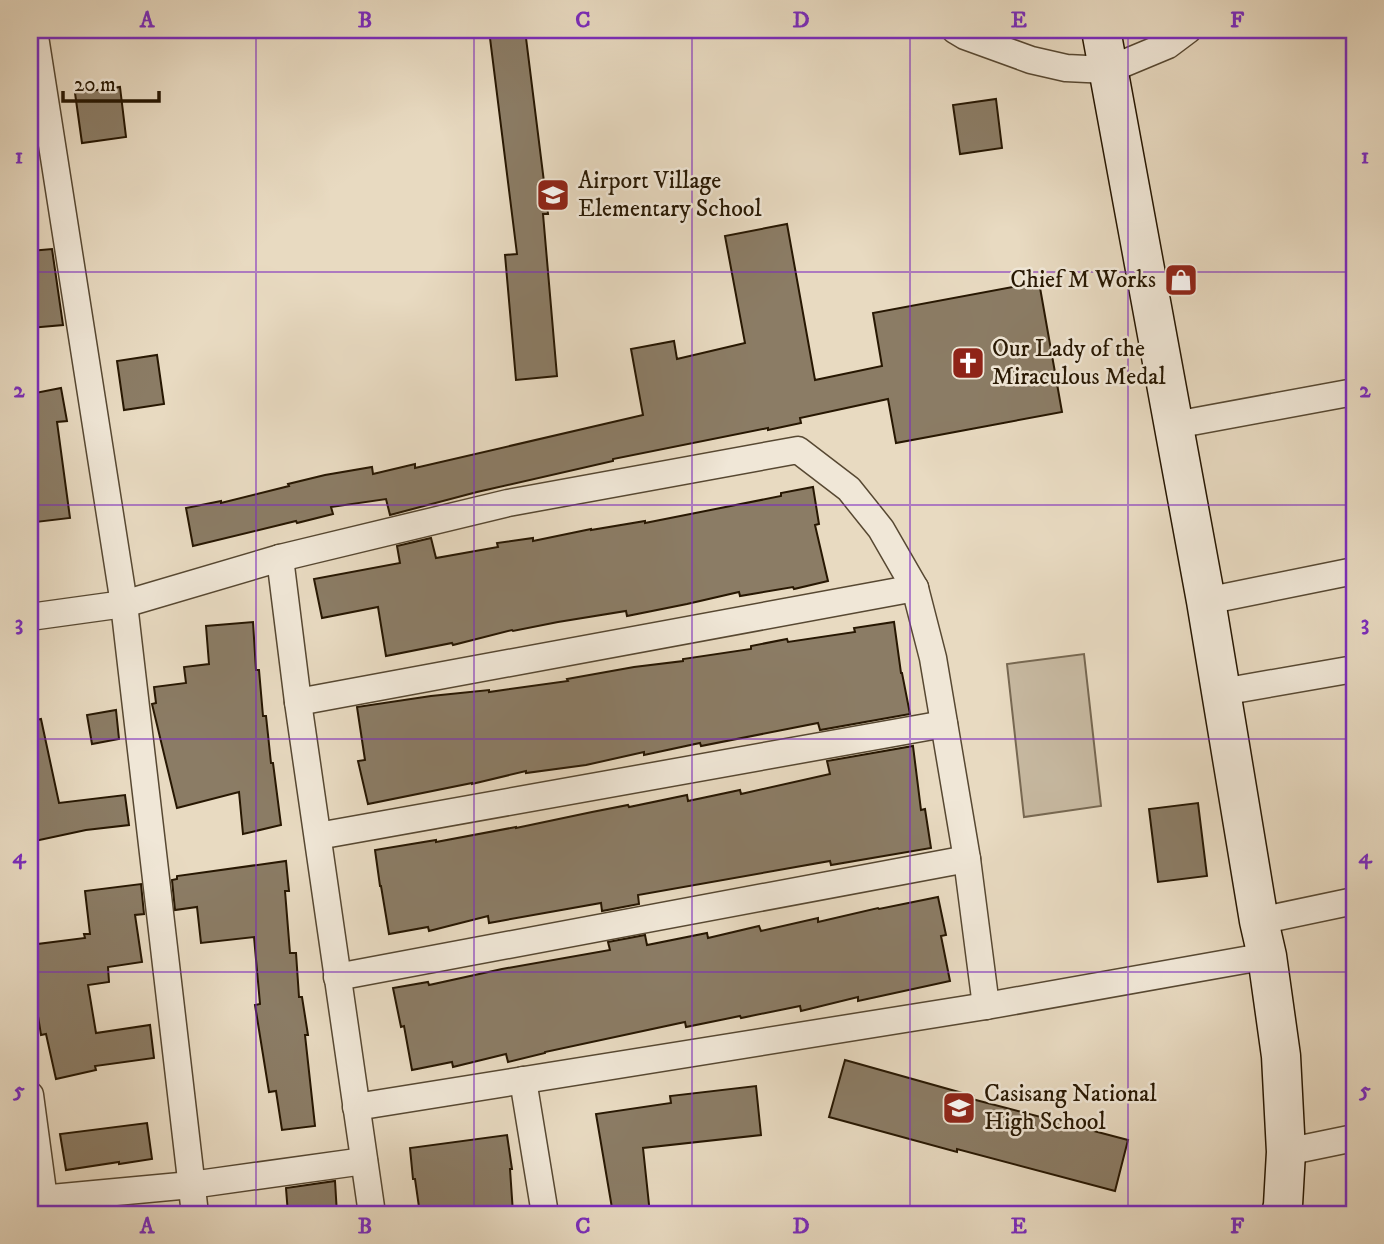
<svg xmlns="http://www.w3.org/2000/svg" width="1384" height="1244" font-family="'IM FELL DW Pica',serif">
	<style>
		.green { fill: #c7b9a1; stroke: #776852; stroke-width: 2 }
		.building { fill: #8b7c65; stroke: #271702; stroke-width: 2 }
		.lines { fill: none; stroke-linecap: round; stroke-linejoin: round }
		.street-casing { stroke: #574832; stroke-width: 29 }
		.secondary-casing { stroke: #271702; stroke-width: 41 }
		.street { stroke: #f0e7d7; stroke-width: 26 }
		.secondary { stroke: #f0e7d7; stroke-width: 38 }
		.grid { fill: none; stroke: #7b2cbf; stroke-width: 2; stroke-opacity: 0.55 }
		.labels { text-anchor: middle; dominant-baseline: central; stroke-width: 5; stroke-linejoin: round; paint-order: stroke }
		.poi-label { font-size: 24px; fill: #271702; stroke: #f0e7d7; text-anchor: start }
		.neatline { fill: none; stroke: #7b2cbf; stroke-width: 2.5 }
		.grid-label { font-size: 23px; text-anchor: middle; font-weight: bold; fill: #7b2cbf }
	</style>
	<rect width="100%" height="100%" fill="#e8dac1"/>
	<filter id="stains"><feTurbulence type="fractalNoise" baseFrequency=".00286" numOctaves="4"/><feColorMatrix values="0 0 0 0 .2 0 0 0 0 .09 0 0 0 0 .02 0 0 0 .5 -.17"/></filter>
	<radialGradient id="worn" r=".72"><stop offset=".6" stop-color="#630" stop-opacity="0"/><stop offset="1" stop-color="#630" stop-opacity=".3"/></radialGradient>
	<polygon class="green" points="1084,654 1101,806 1024,817 1007,664"/>
	<g class="building">
		<polygon points="489,30 525,30 548,214 543,214 557,376 516,380 505,255 517,254"/>
		<polygon points="120,87 126,137 82,143 75,93"/>
		<polygon points="996,99 1002,148 960,154 953,105"/>
		<polygon points="787,224 815,380 882,366 873,313 1039,282 1062,412 896,443 888,399 800,418 801,423 768,430 768,428 613,459 613,461 477,492 390,515 386,499 331,507 333,514 297,523 296,521 193,546 186,508 221,501 221,503 289,486 288,484 325,475 372,467 373,474 415,464 415,468 643,415 631,349 674,341 677,359 745,343 725,236"/>
		<polygon points="52,249 63,325 30,328 30,251"/>
		<polygon points="157,355 164,404 124,410 117,361"/>
		<polygon points="61,388 67,421 57,422 70,518 36,522 30,469 30,394"/>
		<polygon points="813,487 819,524 815,525 828,581 794,589 793,587 740,596 739,592 687,604 627,616 626,611 558,622 513,631 512,630 453,645 452,643 386,656 378,607 322,618 314,579 400,563 397,546 431,538 436,558 498,547 497,543 533,538 533,541 591,529 591,530 645,521 645,523 781,496 781,493"/>
		<polygon points="253,622 256,670 259,670 263,716 266,716 271,763 273,763 281,825 243,834 239,792 177,808 152,704 156,703 154,687 186,683 184,667 209,664 206,626"/>
		<polygon points="894,622 901,673 902,673 910,714 820,730 818,723 701,746 700,743 644,755 644,752 586,765 526,773 526,771 472,784 472,783 368,804 358,761 365,760 357,707 431,696 489,690 489,692 568,681 567,679 634,667 683,661 683,659 751,649 751,646 787,639 788,642 855,632 854,628"/>
		<polygon points="116,710 119,739 92,744 87,715"/>
		<polygon points="41,719 59,803 125,795 129,825 86,830 30,842 30,721"/>
		<polygon points="913,746 921,810 925,809 931,848 831,865 830,861 638,895 639,904 602,911 601,903 489,923 488,916 429,931 428,927 389,934 381,886 380,886 375,850 436,840 436,842 516,827 516,828 592,812 628,805 629,807 687,795 688,801 740,790 741,794 830,774 827,761"/>
		<polygon points="1198,803 1207,876 1158,882 1149,809"/>
		<polygon points="286,861 289,891 285,891 290,953 296,953 299,997 302,997 308,1035 305,1035 315,1126 282,1130 276,1091 269,1092 255,1005 260,1004 254,937 201,943 197,907 175,910 172,880 177,879 177,876"/>
		<polygon points="141,884 144,914 135,915 142,962 108,967 109,982 88,985 96,1033 150,1025 154,1058 95,1066 96,1070 56,1079 46,1034 41,1035 30,966 30,945 85,938 84,934 90,934 85,891"/>
		<polygon points="938,897 946,935 941,936 950,981 858,1001 858,997 801,1011 800,1006 741,1018 740,1016 686,1027 685,1022 545,1052 545,1053 508,1062 506,1054 453,1067 452,1062 412,1070 404,1026 401,1027 393,988 428,982 429,985 502,969 610,950 608,942 645,935 647,945 707,933 708,938 759,926 761,931 818,918 818,922 878,908 879,909"/>
		<polygon points="845,1060 973,1096 972,1099 1128,1140 1115,1191 957,1149 957,1152 829,1117"/>
		<polygon points="756,1086 761,1135 643,1148 650,1214 613,1214 596,1114 671,1103 670,1096"/>
		<polygon points="147,1123 152,1159 119,1164 119,1162 66,1170 60,1134"/>
		<polygon points="507,1135 512,1169 510,1169 513,1213 493,1214 420,1214 415,1179 413,1179 410,1148"/>
		<polygon points="335,1181 337,1214 288,1214 286,1188"/>
	</g>
	<g class="lines">
		<defs>
			<g id="street">
				<polyline points="34,30 124,604 195,1214"/>
				<polyline points="955,30 965,36 1031,60 1066,68 1108,70 1168,45 1188,30"/>
				<polyline points="1175,425 1354,392"/>
				<polyline points="280,558 298,702 372,1214"/>
				<polyline points="1206,601 1354,571"/>
				<polyline points="30,617 124,604 280,558 508,503 798,450 849,489 881,529 915,588 933,658 967,859 986,1006"/>
				<polyline points="1222,692 1354,669"/>
				<polyline points="298,702 915,588"/>
				<polyline points="318,836 944,724"/>
				<polyline points="1259,921 1354,901"/>
				<polyline points="337,977 967,859"/>
				<polyline points="523,1080 545,1214"/>
				<polyline points="30,1095 46,1214"/>
				<polyline points="356,1107 986,1006 1267,956"/>
				<polyline points="1286,1152 1354,1138"/>
				<polyline points="30,1200 191,1185 364,1161"/>
			</g>
			<polyline id="secondary" points="1101,30 1206,601 1259,921 1267,956 1281,1056 1286,1152 1283,1205 1281,1214"/>
		</defs>
		<use href="#street" class="street-casing"/>
		<use href="#secondary" class="secondary-casing"/>
		<use href="#street" class="street"/>
		<use href="#secondary" class="secondary"/>
	</g>
	<path class="grid" d="M256 30V1214M474 30V1214M692 30V1214M910 30V1214M1128 30V1214M30 272H1354M30 505H1354M30 739H1354M30 972H1354"/>
	<defs>
		<symbol id="school-square" viewBox="-11 -11 22 22"><rect x="-9" y="-9" width="18" height="18" rx="4" fill="#8f2418" stroke="#f0e7d7"/><path d="M0-5L7-2L0 1L-7-2ZM-4 1L0 2.5L4 1V4Q0 6-4 4Z" fill="#fff"/></symbol>
		<symbol id="shop-square" viewBox="-11 -11 22 22"><rect x="-9" y="-9" width="18" height="18" rx="4" fill="#8f2418" stroke="#f0e7d7"/><path d="M-5-2.5h2.3a2.7 3.5 0 0 1 5.4 0H5L5.5 6h-11ZM-1.5-2.5h3a1.5 2.3 0 0 0-3 0Z" fill="#fff"/></symbol>
		<symbol id="church-square" viewBox="-11 -11 22 22"><rect x="-9" y="-9" width="18" height="18" rx="4" fill="#8f2418" stroke="#f0e7d7"/><path d="M-1.2-6h2.4v3.5h3.3v2.4h-3.3V6h-2.4V-.1h-3.3v-2.4h3.3Z" fill="#fff"/></symbol>
	</defs>
	<g fill-rule="evenodd">
		<use href="#school-square" x="534" y="176" width="38" height="38"/>
		<use href="#shop-square" x="1162" y="261" width="38" height="38"/>
		<use href="#church-square" x="949" y="344" width="38" height="38"/>
		<use href="#school-square" x="940" y="1089" width="38" height="38"/>
	</g>
	<g class="labels">
		<g class="poi-label">
			<text x="578" y="181">Airport Village<tspan x="578" dy="28">Elementary School</tspan></text>
			<text x="1156" y="280" text-anchor="end">Chief M Works</text>
			<text x="992" y="349">Our Lady of the<tspan x="992" dy="28">Miraculous Medal</tspan></text>
			<text x="984" y="1094">Casisang National<tspan x="984" dy="28">High School</tspan></text>
		</g>
	</g>
	<rect width="1384" height="1244" fill="none" stroke="#e8dac1" stroke-width="77"/>
	<path d="M63 91v10h96v-10" fill="none" stroke="#271702" stroke-width="3.5"/>
	<text x="74" y="91" font-size="21" fill="#271702" stroke="#f0e7d7" stroke-width="5" paint-order="stroke">20 m</text>
	<rect x="38" y="38" width="1308" height="1168" class="neatline"/>
	<g class="grid-label">
		<text x="147" y="27">A</text>
		<text x="365" y="27">B</text>
		<text x="583" y="27">C</text>
		<text x="801" y="27">D</text>
		<text x="1019" y="27">E</text>
		<text x="1237" y="27">F</text>
		<text x="19" y="163">1</text>
		<text x="1365" y="163">1</text>
		<text x="19" y="397">2</text>
		<text x="1365" y="397">2</text>
		<text x="19" y="630">3</text>
		<text x="1365" y="630">3</text>
		<text x="19" y="863">4</text>
		<text x="1365" y="863">4</text>
		<text x="19" y="1097">5</text>
		<text x="1365" y="1097">5</text>
		<text x="147" y="1233">A</text>
		<text x="365" y="1233">B</text>
		<text x="583" y="1233">C</text>
		<text x="801" y="1233">D</text>
		<text x="1019" y="1233">E</text>
		<text x="1237" y="1233">F</text>
	</g>
	<rect width="100%" height="100%" filter="url(#stains)"/>
	<rect width="100%" height="100%" fill="url(#worn)"/>
</svg>
